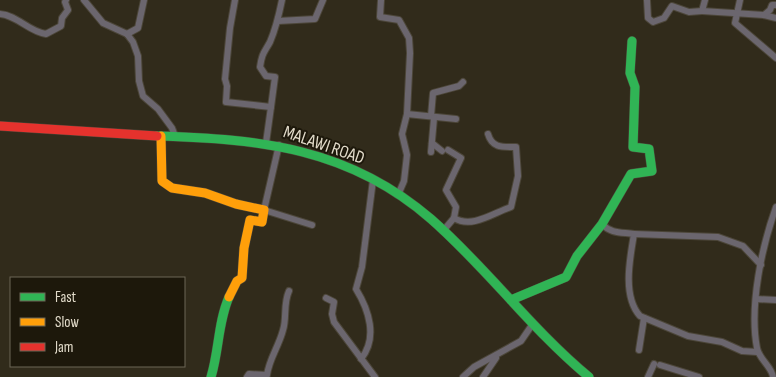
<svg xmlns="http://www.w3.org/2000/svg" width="776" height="377" font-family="'Sofia Sans Condensed',sans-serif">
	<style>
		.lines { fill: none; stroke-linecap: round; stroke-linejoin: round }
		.street-casing { stroke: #4c4639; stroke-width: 8 }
		.fast-casing { stroke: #4c4639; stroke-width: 10 }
		.slow-casing { stroke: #4c4639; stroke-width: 10 }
		.jam-casing { stroke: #4c4639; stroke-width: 10 }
		.street { stroke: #6b666e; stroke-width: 6 }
		.fast { stroke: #30b455; stroke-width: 9 }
		.slow { stroke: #ff9f0a; stroke-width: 9 }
		.jam { stroke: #e5322d; stroke-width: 9 }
		.labels { text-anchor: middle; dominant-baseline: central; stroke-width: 4; stroke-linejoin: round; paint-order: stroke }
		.street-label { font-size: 18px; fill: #e2dbca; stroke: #1d180b }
	</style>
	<rect width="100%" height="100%" fill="#312b1b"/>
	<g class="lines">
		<defs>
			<g id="street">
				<polyline points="84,0 103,23 127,34 133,42 138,56 139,81 143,96 158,109 172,128 175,136"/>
				<polyline points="235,0 230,28 225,79 227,86 226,102 271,107 266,143"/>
				<polyline points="381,0 380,17 399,20 409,38 410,53 407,114 402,134 407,155 404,181 398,195"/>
				<polyline points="647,0 648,18 653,22 664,18 672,6 689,12 702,11 705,0"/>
				<polyline points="740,0 735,23 776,58"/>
				<polyline points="702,11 764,15 776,18"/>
				<path d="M0 14C17 15 29 32 46 34L61 26 62 18 68 10 65 2 66 0"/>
				<polyline points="764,15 770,10 772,5 776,5"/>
				<polyline points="278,21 315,19 323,0"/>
				<polyline points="127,34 138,28 144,0"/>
				<path d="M271 107 275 77 266 76 260 67C262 53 264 53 270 42 276 28 279 15 282 0"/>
				<polyline points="407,114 456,119"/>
				<polyline points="431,116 433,93 459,86 463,82"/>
				<polyline points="432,143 442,151"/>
				<polyline points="279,145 264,210 312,225"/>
				<polyline points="448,150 461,158 446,190 456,207 454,218"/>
				<polyline points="431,152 434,118"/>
				<path d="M602 224C611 234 622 232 634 234 630 258 622 296 640 316L688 336 722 342 742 351 757 352"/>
				<path d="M443 231 454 218C472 229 493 213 511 207L518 176 516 147C502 147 492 148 488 134"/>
				<polyline points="634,234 718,237 743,246 761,265"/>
				<polyline points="326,298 334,302 332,314 334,322 375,377"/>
				<polyline points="756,299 776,300"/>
				<polyline points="639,350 644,318"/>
				<path d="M361 359C378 338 369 310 356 289L362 267 373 180"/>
				<polyline points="660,365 699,377"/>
				<path d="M247 377 249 374 267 375C269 359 279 346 283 330 287 318 283 304 289 291"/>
				<polyline points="463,377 474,367 521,341 532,325"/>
				<polyline points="483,377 496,358"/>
				<polyline points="648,377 654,364"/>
				<path d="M773 377C772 367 759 359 757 348 749 306 762 246 776 207"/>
			</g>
			<g id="fast">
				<path d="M157 136C261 139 349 148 431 219 487 268 531 329 589 377"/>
				<polyline points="511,300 566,277 577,256 602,224 631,174 652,171 649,149 633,147 635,87 630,73 632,41"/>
				<path d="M211 377C219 351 218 322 229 297"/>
			</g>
			<polyline id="slow" points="161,136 162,181 172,188 205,193 236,204 264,210 262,222 250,220 244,248 242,278 237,281 229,297"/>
			<polyline id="jam" points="0,126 157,136"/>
		</defs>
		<use href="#street" class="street-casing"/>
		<use href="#fast" class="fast-casing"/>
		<use href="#slow" class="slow-casing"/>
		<use href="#jam" class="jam-casing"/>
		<use href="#street" class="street"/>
		<use href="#fast" class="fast"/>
		<use href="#slow" class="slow"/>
		<use href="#jam" class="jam"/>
	</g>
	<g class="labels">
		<g class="street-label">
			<text transform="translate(324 145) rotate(19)">MALAWI ROAD</text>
		</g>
	</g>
	<rect x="10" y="277" width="175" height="90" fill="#1d180b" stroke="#6c6657"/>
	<rect x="20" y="293" width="25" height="8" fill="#30b455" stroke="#6c6657"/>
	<text x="55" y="302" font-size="15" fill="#e2dbca">Fast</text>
	<rect x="20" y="318" width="25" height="8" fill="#ff9f0a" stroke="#6c6657"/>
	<text x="55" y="327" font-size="15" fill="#e2dbca">Slow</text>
	<rect x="20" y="343" width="25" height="8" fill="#e5322d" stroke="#6c6657"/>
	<text x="55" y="352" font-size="15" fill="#e2dbca">Jam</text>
</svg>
